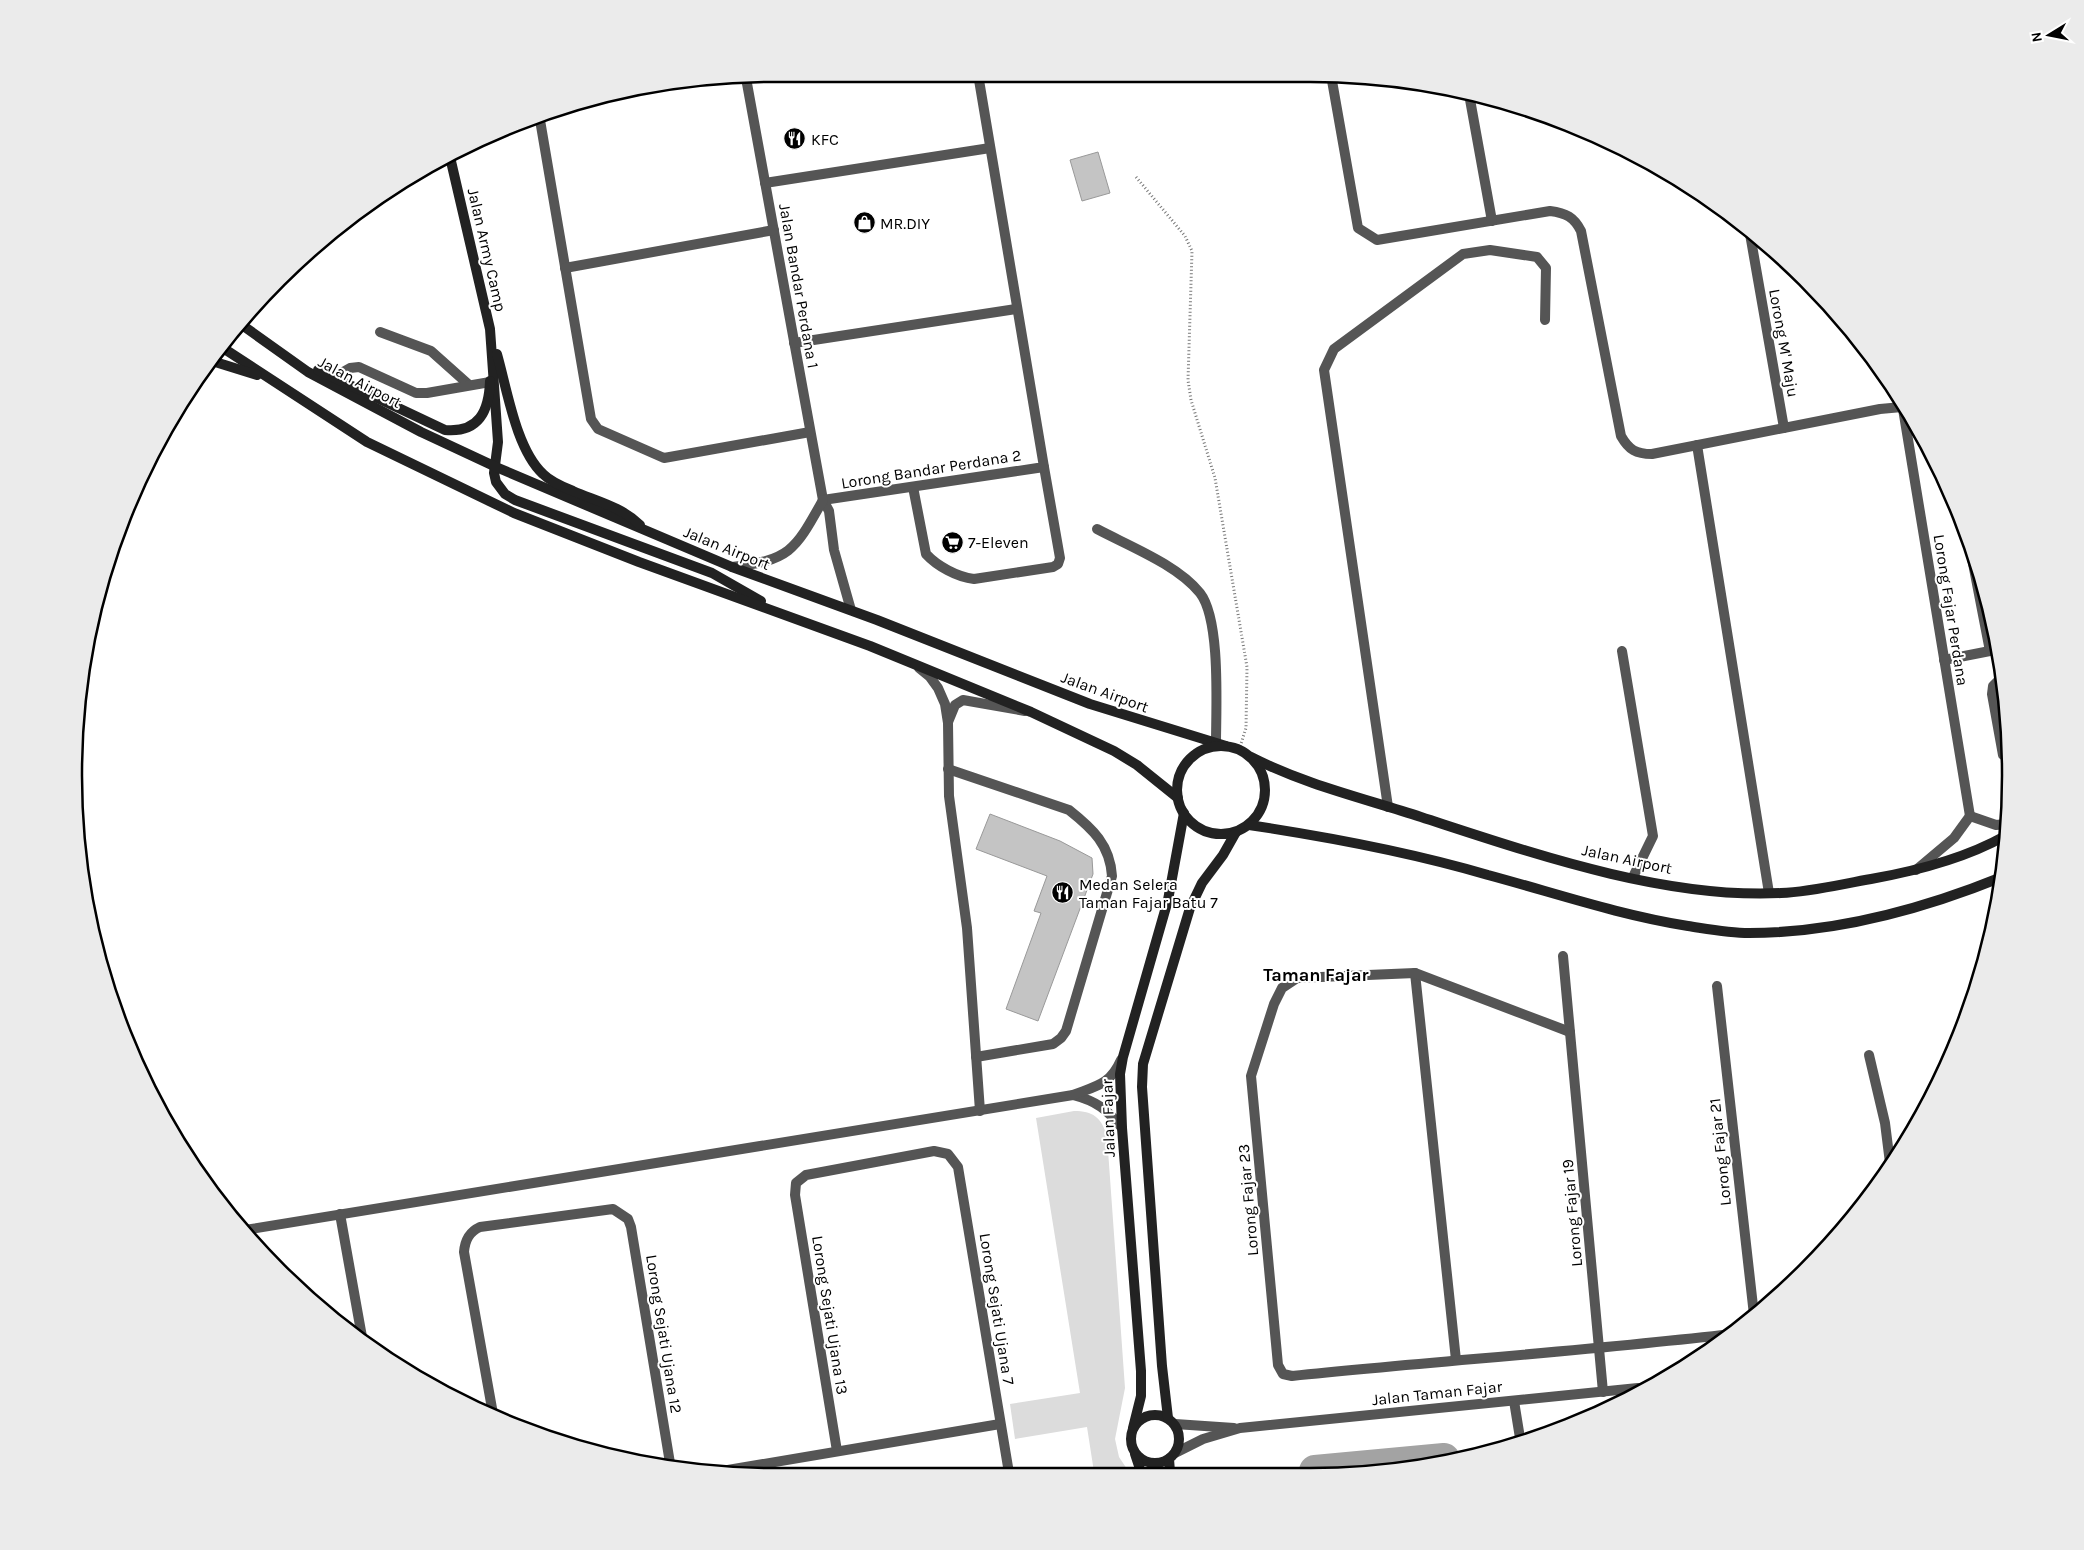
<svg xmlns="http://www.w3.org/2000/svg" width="2084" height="1550" font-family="Karla,sans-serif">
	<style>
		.green { fill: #dcdcdc }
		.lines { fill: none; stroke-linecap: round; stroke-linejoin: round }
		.river { stroke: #a3a3a3; stroke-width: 32 }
		.building { fill: #c4c4c4; stroke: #999 }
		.path { stroke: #777; stroke-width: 3; stroke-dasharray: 1 2.5; stroke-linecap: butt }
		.lane { stroke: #555; stroke-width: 10 }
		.street { stroke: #555; stroke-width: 10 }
		.secondary { stroke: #222; stroke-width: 10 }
		.labels { text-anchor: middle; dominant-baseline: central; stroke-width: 4; stroke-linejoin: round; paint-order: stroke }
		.poi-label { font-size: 16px; fill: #000; stroke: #fff; text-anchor: start }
		.street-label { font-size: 16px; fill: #000; stroke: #fff }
		.neighbourhood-label { font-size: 18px; font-weight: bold; fill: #000; stroke: #fff }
		.rim { fill: none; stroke: #000; stroke-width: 2.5 }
	</style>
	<rect width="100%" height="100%" fill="#fff"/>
	<path class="green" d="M1074 1111C1093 1111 1101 1117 1107 1136L1125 1388 1115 1439 1119 1457 1129 1472H1094L1087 1427 1015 1439 1010 1404 1080 1393 1036 1118Z"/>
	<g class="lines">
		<polyline class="river" points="1315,1471 1444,1459"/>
	</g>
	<g class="building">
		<polygon points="1098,152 1110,193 1082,201 1070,160"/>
		<polygon points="990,814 1060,841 1092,858 1093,874 1038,1021 1006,1009 1041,913 1034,911 1047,876 976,849"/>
	</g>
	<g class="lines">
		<polyline class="path" points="1136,177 1185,236 1192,251 1188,380 1191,400 1215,478 1247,667 1246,728 1240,747"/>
		<g class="lane">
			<polyline points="380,332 431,351 468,384"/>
			<polyline points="334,377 350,368 359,367 416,393 427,393 490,382"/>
			<polyline points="1697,445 1769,893"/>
			<path d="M913 487 926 554C937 566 957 577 974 579L1053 567 1058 564 1060 558 1044 467"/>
			<path d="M1097 529C1129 546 1178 565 1200 593 1221 620 1216 708 1216 743"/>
			<polyline points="1622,651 1653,836 1633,877"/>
			<polyline points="919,668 930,677 938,688 945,704 948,723 949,796 967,928 980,1111"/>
			<polyline points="2000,679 1993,686 1992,694 2003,755"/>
			<polyline points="948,722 955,705 963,700 1025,711"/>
			<path d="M948 769 1069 810C1093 829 1110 845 1112 876L1066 1031 1061 1038 1053 1044 976 1057"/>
			<polyline points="1388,807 1324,370 1334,349 1463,254 1490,250 1537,257 1546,268 1545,320"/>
		</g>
		<g class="street">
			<path d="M1331 75 1358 228 1377 240 1550 211C1566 213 1574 217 1581 231L1621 436C1629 450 1636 454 1652 454L1880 409 1902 407"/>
			<polyline points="746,78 823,500 829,511 834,550 851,610"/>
			<polyline points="1469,94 1492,221"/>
			<polyline points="540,120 591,419 598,429 664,458 810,432"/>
			<polyline points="765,183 990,148"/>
			<polyline points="1750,234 1784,428"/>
			<polyline points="565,268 774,230"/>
			<polyline points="794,343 1016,309"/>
			<polyline points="1903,409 1970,816"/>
			<polyline points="823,500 1044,467 978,74"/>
			<polyline points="1971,553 1990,651"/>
			<path d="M732 567C791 560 795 550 823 500"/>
			<polyline points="1944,660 1995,650"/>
			<polyline points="1970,816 1996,825 2006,824"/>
			<polyline points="1916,870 1954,838 1970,816"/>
			<polyline points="1563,956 1603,1392"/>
			<polyline points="1415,973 1456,1360"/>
			<polyline points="1717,986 1754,1315"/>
			<path d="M1570 1032 1415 973 1297 978 1282 988 1274 1004 1251 1076 1278 1365 1283 1374 1292 1376C1438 1361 1585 1351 1732 1334"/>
			<polyline points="1869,1055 1885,1123 1890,1163"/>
			<path d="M1073 1095C1096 1101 1107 1109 1122 1128"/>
			<polyline points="340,1214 362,1337"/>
			<path d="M245 1230 1073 1095C1096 1086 1110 1085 1121 1060"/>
			<polyline points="1514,1401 1520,1438"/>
			<path d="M493 1414 464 1252C465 1240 469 1232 480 1227L613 1209 628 1219 631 1227 670 1463"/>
			<polyline points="1175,1424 1234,1428"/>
			<polyline points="837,1451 795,1195 796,1183 806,1175 934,1151 948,1154 958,1167 1009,1473"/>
			<polyline points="1175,1453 1203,1439 1240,1428 1638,1388"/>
			<polyline points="716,1472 1000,1424"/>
		</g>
		<g class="secondary">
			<polyline points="450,157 490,329 498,442 494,473 496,482 505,494 515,500 712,573 761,601"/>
			<polyline points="242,325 308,372 421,432 496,467 732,567 877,620 1090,704 1226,746"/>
			<polyline points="223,348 367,442 514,513 639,562 870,646 1031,712 1114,751 1137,765 1178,798"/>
			<path d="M497 354C507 389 516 449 543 474 551 482 563 487 573 491 596 501 622 507 640 525"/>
			<polyline points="212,361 257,375"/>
			<path d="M318 370 445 430C479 433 489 411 490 381"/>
			<polyline points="87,639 88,637"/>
			<circle cx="1221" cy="790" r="44"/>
			<path d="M1251 757C1306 785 1363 798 1421 817 1532 853 1663 899 1781 893 1811 892 1842 884 1871 879 1916 871 1964 859 2005 836"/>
			<path d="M1249 825C1329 837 1410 852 1488 875 1555 893 1619 915 1688 926 1708 929 1729 933 1749 933 1836 933 1923 909 2002 877"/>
			<circle cx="1155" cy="1439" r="24"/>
			<polyline points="1168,1418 1162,1366 1142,1087 1143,1064 1190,908 1202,883 1223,855 1236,832"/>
			<polyline points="1133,1428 1141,1396 1141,1371 1122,1128 1120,1074 1123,1057 1168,900 1184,813"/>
			<polyline points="1135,1454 1141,1472"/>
			<polyline points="1169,1459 1170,1472"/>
		</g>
	</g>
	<defs>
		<symbol id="restaurant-disc" viewBox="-11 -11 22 22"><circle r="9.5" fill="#000" stroke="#fff"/><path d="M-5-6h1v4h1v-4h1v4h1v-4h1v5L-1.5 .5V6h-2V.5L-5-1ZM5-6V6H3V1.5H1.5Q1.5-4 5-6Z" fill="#fff"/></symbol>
		<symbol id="shop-disc" viewBox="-11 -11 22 22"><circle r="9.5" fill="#000" stroke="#fff"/><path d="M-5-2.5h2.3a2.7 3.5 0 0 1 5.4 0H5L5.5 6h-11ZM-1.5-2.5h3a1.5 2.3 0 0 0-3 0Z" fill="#fff"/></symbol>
		<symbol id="supermarket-disc" viewBox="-11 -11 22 22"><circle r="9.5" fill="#000" stroke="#fff"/><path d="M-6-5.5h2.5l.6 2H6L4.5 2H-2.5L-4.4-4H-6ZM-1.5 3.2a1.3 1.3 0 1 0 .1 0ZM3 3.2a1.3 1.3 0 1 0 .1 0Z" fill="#fff"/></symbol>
	</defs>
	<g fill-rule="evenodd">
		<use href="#restaurant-disc" x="782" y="126" width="25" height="25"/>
		<use href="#shop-disc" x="852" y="210" width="25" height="25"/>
		<use href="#supermarket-disc" x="940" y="530" width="25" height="25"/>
		<use href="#restaurant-disc" x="1050" y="880" width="25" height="25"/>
	</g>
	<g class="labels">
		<g class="poi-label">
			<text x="811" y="139">KFC</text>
			<text x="880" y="223">MR.DIY</text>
			<text x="968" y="542">7-Eleven</text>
			<text x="1079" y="884">Medan Selera<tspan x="1079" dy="18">Taman Fajar Batu 7</tspan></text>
		</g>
		<g class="street-label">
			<text transform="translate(487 250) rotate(77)">Jalan Army Camp</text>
			<text transform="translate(799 286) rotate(80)">Jalan Bandar Perdana 1</text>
			<text transform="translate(1784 343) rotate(80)">Lorong M' Maju</text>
			<text transform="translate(360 382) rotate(28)">Jalan Airport</text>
			<text transform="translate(931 469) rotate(-9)">Lorong Bandar Perdana 2</text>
			<text transform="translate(727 548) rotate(22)">Jalan Airport</text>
			<text transform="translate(1951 610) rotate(81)">Lorong Fajar Perdana</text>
			<text transform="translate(1105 692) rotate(20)">Jalan Airport</text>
			<text transform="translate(1627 859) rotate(12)">Jalan Airport</text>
			<text transform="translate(1108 1118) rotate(-92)">Jalan Fajar</text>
			<text transform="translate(1720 1152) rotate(-96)">Lorong Fajar 21</text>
			<text transform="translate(1248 1200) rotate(-95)">Lorong Fajar 23</text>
			<text transform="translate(1572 1213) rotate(-95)">Lorong Fajar 19</text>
			<text transform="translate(997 1309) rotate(81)">Lorong Sejati Ujana 7</text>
			<text transform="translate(830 1315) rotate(81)">Lorong Sejati Ujana 13</text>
			<text transform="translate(664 1334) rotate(81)">Lorong Sejati Ujana 12</text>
			<text transform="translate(1437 1393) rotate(-6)">Jalan Taman Fajar</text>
		</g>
		<g class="neighbourhood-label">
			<text x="1316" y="975">Taman Fajar</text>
		</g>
	</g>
	<path d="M0 0H2084V1550H0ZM774 82H1310A692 692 0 0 1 2002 774V776A692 692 0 0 1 1310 1468H774A692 692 0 0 1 82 776V774A692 692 0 0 1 774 82Z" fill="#ebebeb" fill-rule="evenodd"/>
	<path class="rim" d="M774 82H1310A692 692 0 0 1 2002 774V776A692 692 0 0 1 1310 1468H774A692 692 0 0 1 82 776V774A692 692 0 0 1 774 82Z"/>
	<g transform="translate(2049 35) rotate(260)" stroke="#ffffff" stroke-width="4" paint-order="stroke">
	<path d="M0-4L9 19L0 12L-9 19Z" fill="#000000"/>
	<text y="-8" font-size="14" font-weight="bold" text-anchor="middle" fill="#000000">N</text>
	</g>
</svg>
